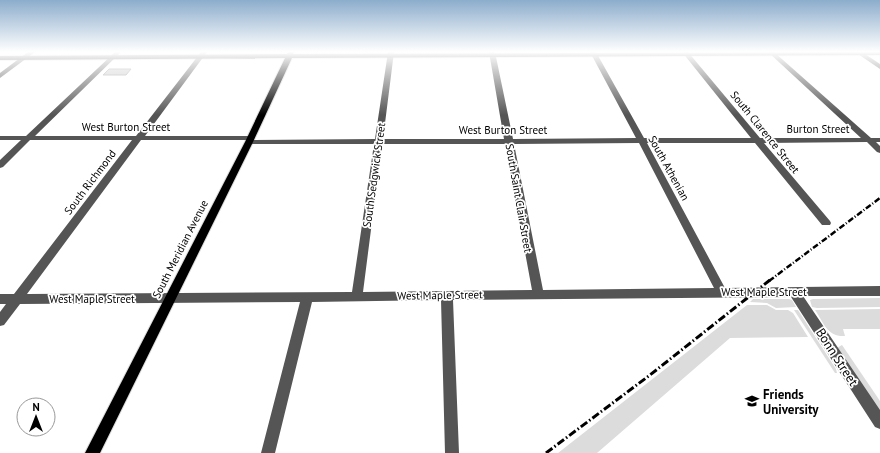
<svg xmlns="http://www.w3.org/2000/svg" width="880" height="453" font-family="'PT Sans',sans-serif">
	<style>
		.green { fill: #dcdcdc }
		.building { fill: #c4c4c4; stroke: #999 }
		.lines { fill: none; stroke-linecap: round; stroke-linejoin: round }
		.major-casing { stroke: #dbdbdb; stroke-width: 2 }
		.minor { fill: #555; fill-rule: evenodd }
		.major { fill: #000; fill-rule: evenodd }
		.rail-far1 { stroke: #000; stroke-width: 2.5; stroke-dasharray: 6 2 1 2; stroke-linecap: butt }
		.rail { stroke: #000; stroke-width: 3; stroke-dasharray: 8 2.5 1.5 2.5; stroke-linecap: butt }
		.labels { text-anchor: middle; dominant-baseline: central; stroke-width: 3.5; stroke-linejoin: round; paint-order: stroke }
		.street-label { font-size: 11px; fill: #000; stroke: #fff }
		.near-street-label { font-size: 13px; fill: #000; stroke: #fff }
		.near-poi-label { font-size: 13px; font-weight: bold; fill: #000; stroke: #fff; text-anchor: start }
	</style>
	<rect width="100%" height="100%" fill="#fff"/>
	<g class="green">
		<polygon points="880,298 880,307 817,308 812,307 810,300 813,299"/>
		<polygon points="753,299 789,299 792,300 796,307 776,308 767,303 750,302"/>
		<polygon points="747,305 767,305 776,310 788,310 793,313 808,337 730,338 597,453 558,453"/>
		<path d="M880 309V329H843L845 336C827 337 824 323 815 310Z"/>
		<polygon points="794,310 798,310 836,369 837,373 835,373"/>
		<polygon points="842,345 880,401 880,412 837,348"/>
	</g>
	<polygon class="building" points="109,69 131,69 126,75 103,75"/>
	<g class="lines">
		<defs>
			<polygon id="major" points="288,52 294,52 293,54 880,52 880,55 292,58 253,142 100,453 85,453 245,142 285,58 0,60 0,56 287,54"/>
		</defs>
		<use href="#major" class="major-casing"/>
		<g class="minor">
			<polygon points="28,52 35,52 0,78 0,73"/>
			<path d="M115 52H121L35 136H136L201 52H207L145 136H254V140L375 139 388 52H394L383 139H504L489 52H495L513 139 636 138 590 52H596L644 138H751L682 52H688L760 138H861L768 52H774L871 138H880V142H876L880 146V153L877 152 867 142 764 143 830 221 831 223 830 225H822L755 143H647L725 288 880 286V296H803L880 410V429L875 427 791 297 453 300 459 453H445L441 300 312 302 275 453H261L300 302 20 304 4 325 0 326V312L6 304H0V294H14L132 140H30L3 167 0 168V160L21 140H0V136H26ZM141 140H246V144H374L352 292 27 294ZM639 143 714 288 543 290 514 144ZM382 144H505L532 290 363 292Z"/>
			<polygon points="855,52 862,52 880,64 880,69"/>
		</g>
		<use href="#major" class="major"/>
		<polyline class="rail-far1" points="769,281 880,198"/>
		<polyline class="rail" points="546,453 650,375 770,280"/>
	</g>
	<linearGradient id="sky" x2="0" y2="1"><stop stop-color="#8cadcc"/><stop offset="0.45" stop-color="#fff"/><stop offset="1" stop-color="#fff" stop-opacity="0"/></linearGradient>
	<rect width="880" height="115" fill="url(#sky)"/>
	<defs>
		<symbol id="university-bare" viewBox="-9 -9 18 18"><path d="M0-5L7-2L0 1L-7-2ZM-4 1L0 2.5L4 1V4Q0 6-4 4Z" fill="#000" stroke="#fff" stroke-width="2.5" paint-order="stroke"/></symbol>
	</defs>
	<g fill-rule="evenodd">
		<use href="#university-bare" x="742" y="391" width="20" height="20"/>
	</g>
	<g class="labels">
		<g class="street-label">
			<text x="126" y="127">West Burton Street</text>
			<text x="818" y="129">Burton Street</text>
			<text x="503" y="130">West Burton Street</text>
			<text transform="translate(765 132) rotate(51)">South Clarence Street</text>
			<text transform="translate(669 168) rotate(61)">South Athenian</text>
			<text transform="translate(374 175) rotate(-82)">South Sedgwick Street</text>
			<text transform="translate(90 182) rotate(-53)">South Richmond</text>
			<text transform="translate(519 198) rotate(80)">South Saint Clair Street</text>
			<text transform="translate(180 249) rotate(-63)">South Meridian Avenue</text>
			<text x="764" y="292">West Maple Street</text>
			<text transform="translate(440 295) rotate(-1)">West Maple Street</text>
			<text x="92" y="299">West Maple Street</text>
		</g>
		<g class="near-street-label">
			<text transform="translate(837 357) rotate(57)">Bonn Street</text>
		</g>
		<g class="near-poi-label">
			<text x="763" y="394">Friends<tspan x="763" dy="15">University</tspan></text>
		</g>
	</g>
	<g transform="translate(36 417)"><circle r="19" fill="#ffffff" stroke="#999999"/>
	<path d="M0-3L7 15L0 10L-7 15Z" fill="#000000"/>
	<text y="-6" font-size="11" font-weight="bold" text-anchor="middle" fill="#000000">N</text>
	</g>
</svg>
